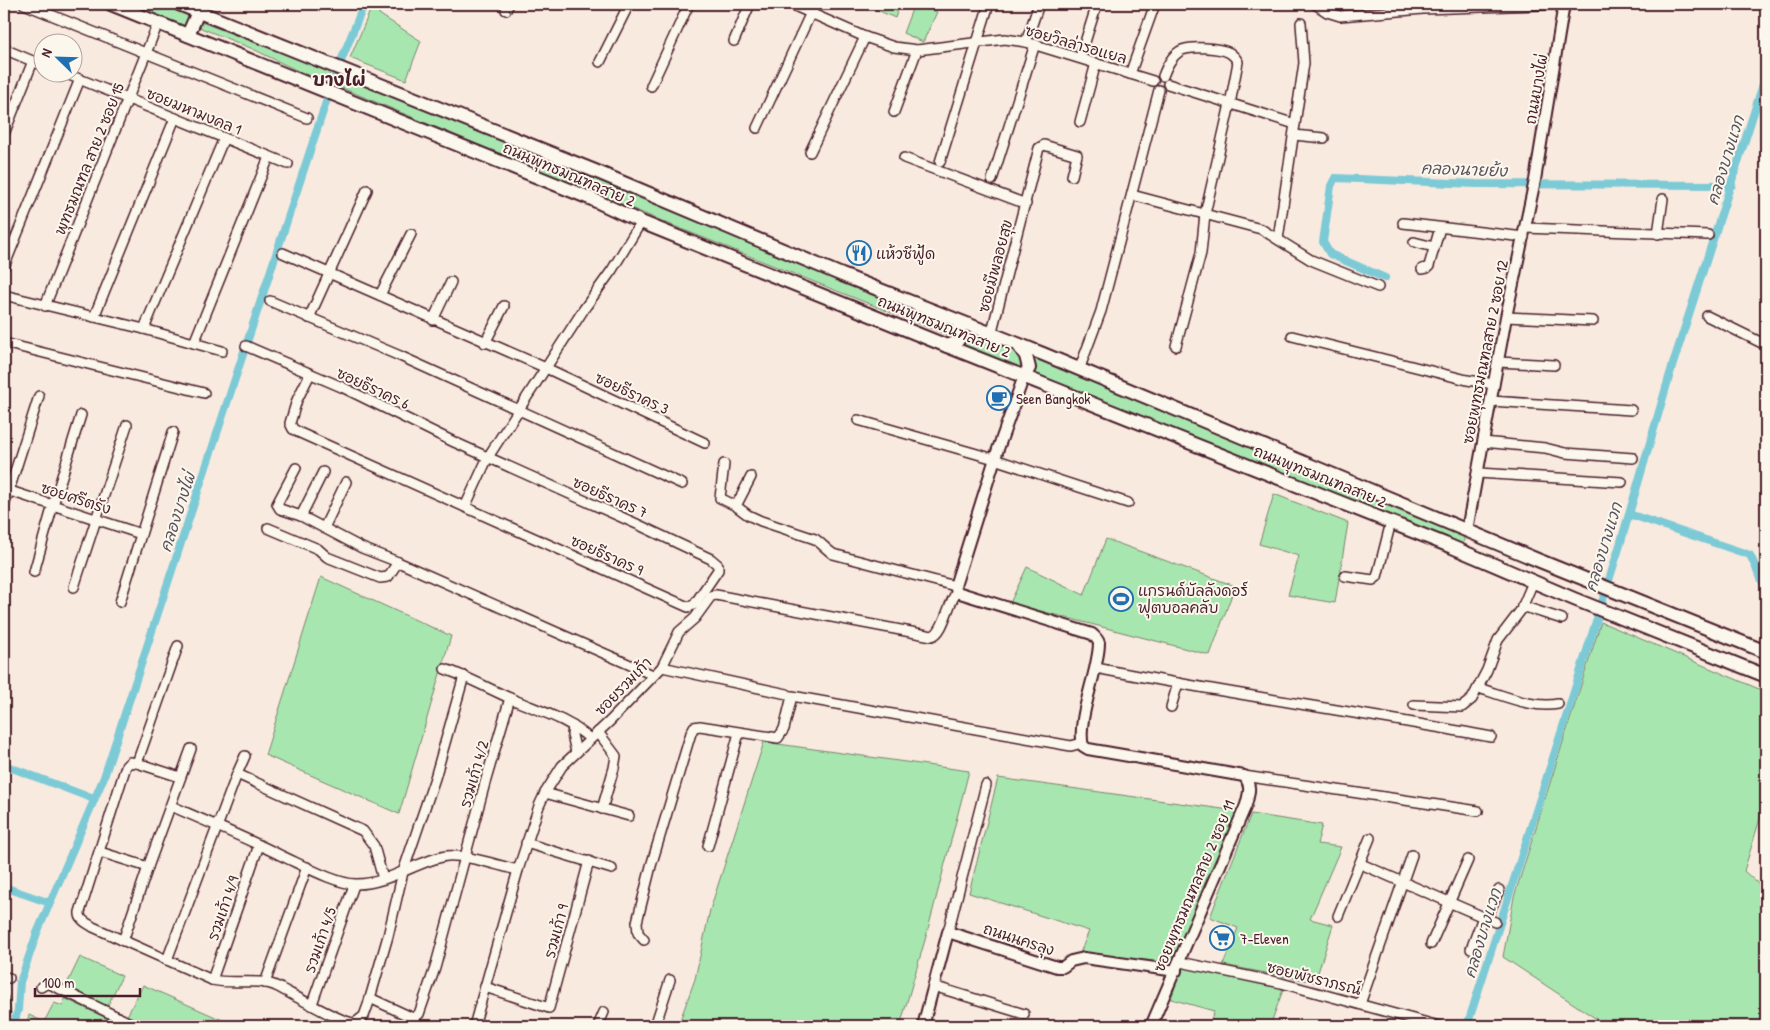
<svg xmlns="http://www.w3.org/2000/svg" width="1770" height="1030" font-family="'Patrick Hand','Playpen Sans Thai',sans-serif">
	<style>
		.green { fill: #a7e7af; stroke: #78836d }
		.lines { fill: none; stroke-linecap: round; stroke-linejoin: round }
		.canal { stroke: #7bcad6; stroke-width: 8 }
		.minor-casing { stroke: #4a1f2b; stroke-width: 12 }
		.tertiary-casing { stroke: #4a1f2b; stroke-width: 14 }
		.secondary-casing { stroke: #4a1f2b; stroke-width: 16 }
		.minor { stroke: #fbf7ec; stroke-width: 9 }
		.tertiary { stroke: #fbf7ec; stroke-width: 10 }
		.secondary { stroke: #fbf7ec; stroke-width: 12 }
		.labels { text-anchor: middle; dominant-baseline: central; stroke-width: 4; stroke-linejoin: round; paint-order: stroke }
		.street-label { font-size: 15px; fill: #4a1f2b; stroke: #fbf7ec }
		.poi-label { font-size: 15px; fill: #4a1f2b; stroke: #fbf7ec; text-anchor: start }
		.water-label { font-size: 16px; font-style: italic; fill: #59525e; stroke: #fbf7ec }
		.quarter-label { font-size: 18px; font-weight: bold; fill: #4a1f2b; stroke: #fbf7ec }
	</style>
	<rect width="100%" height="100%" fill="#f9eadf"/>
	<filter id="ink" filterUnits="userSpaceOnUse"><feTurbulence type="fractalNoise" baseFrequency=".02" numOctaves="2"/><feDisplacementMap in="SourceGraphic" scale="10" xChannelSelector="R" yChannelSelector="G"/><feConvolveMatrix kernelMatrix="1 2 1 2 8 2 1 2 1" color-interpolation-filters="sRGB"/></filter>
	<g filter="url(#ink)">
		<g class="green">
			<polygon points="131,4 171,4 194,14 186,27"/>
			<polygon points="373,4 382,4 379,14 421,41 406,80 350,58"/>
			<polygon points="864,4 900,4 895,18"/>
			<polygon points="914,4 918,4 937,12 923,42 903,33"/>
			<polygon points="201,22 331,71 326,82 300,72 253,49 201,28 200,25"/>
			<polygon points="345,76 710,224 952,326 957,329 956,337 950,336 674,226 342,88"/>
			<polygon points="966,332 1021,354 1024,367 1018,368 963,345 966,338"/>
			<polygon points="1031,356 1463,533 1464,541 1463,548 1034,373"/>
			<polygon points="1274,494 1348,523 1335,603 1288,595 1299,556 1259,544"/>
			<polygon points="1106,539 1235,586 1210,655 1010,603 1027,567 1084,595"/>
			<polygon points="321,577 451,636 399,814 265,755"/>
			<polygon points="1601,622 1766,692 1766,799 1744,871 1766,891 1766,1026 1607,1026 1503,957 1514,897"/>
			<polygon points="764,742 969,771 927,933 900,1026 678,1026 695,979 710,910"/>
			<polygon points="998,778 1237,811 1173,963 1080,953 1089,931 969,893"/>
			<polygon points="1251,814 1322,825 1317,844 1341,847 1310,919 1333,925 1315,982 1223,965 1238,928 1210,917"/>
			<polygon points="80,957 122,976 107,1007 66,986"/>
			<polygon points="1181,967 1284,987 1270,1026 1209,1026 1214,1011 1171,999"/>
			<polygon points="143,985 236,1026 143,1026 144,1023 127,1016"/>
			<polygon points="4,994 8,996 11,1013 7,1026 4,1026"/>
			<polygon points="64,998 123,1026 26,1026 29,1015 44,1022 54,1003 63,1006"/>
		</g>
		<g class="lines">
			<g class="canal">
				<polyline points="1385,278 1330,254 1323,242 1331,186 1335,178 1476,184 1732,185"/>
				<polyline points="1629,514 1750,555 1766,589"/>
				<polyline points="4,765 94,799"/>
				<polyline points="4,887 50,903"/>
				<polyline points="13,1026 18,1010 20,982 37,933 104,777 333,81 364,4"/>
				<polyline points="1467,1026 1568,711 1620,545 1672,367 1766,75"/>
			</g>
			<defs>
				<g id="minor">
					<polyline points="24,4 307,118"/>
					<polyline points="790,4 865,37 894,47 917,50 1005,39 1026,42 1153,81"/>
					<polyline points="1315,4 1327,12 1340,16 1423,9 1564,4"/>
					<polyline points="506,10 509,4"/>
					<polyline points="734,41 750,4"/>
					<polyline points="1026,42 1039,4"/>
					<polyline points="4,49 42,65"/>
					<polyline points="1080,58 1097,4"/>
					<polyline points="600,62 629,4"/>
					<polyline points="62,72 288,164"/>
					<polyline points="1130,74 1155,4"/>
					<path d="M1163 76C1167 66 1171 57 1180 51 1190 45 1221 48 1230 53 1234 56 1236 58 1238 62L1230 104 1205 214 1201 253 1176 346"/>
					<polyline points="1168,84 1295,124"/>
					<polyline points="651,86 689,4"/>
					<polyline points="894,112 917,50"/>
					<polyline points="1080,122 1096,63"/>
					<polyline points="757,128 815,4"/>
					<polyline points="4,134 33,61"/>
					<polyline points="1294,135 1324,138"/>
					<polyline points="810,152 865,37"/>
					<polyline points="904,158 1026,204"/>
					<polyline points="940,162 989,4"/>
					<polyline points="992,180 1035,44"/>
					<polyline points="1132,195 1261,229 1311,260 1378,287"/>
					<polyline points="1403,223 1524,237"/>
					<polyline points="1525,228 1708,235"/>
					<polyline points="1658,234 1663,199"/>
					<polyline points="1278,239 1304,63 1301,23"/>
					<polyline points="1414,242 1434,247"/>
					<polyline points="283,253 546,368 705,443"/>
					<polyline points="4,267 80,79"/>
					<polyline points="1422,269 1427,268 1429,266 1440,228"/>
					<polyline points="4,295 144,329 222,351"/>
					<polyline points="380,295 411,234"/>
					<polyline points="270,301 400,356 682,484"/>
					<polyline points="45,306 158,23"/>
					<polyline points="1707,316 1766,345"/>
					<polyline points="94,317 175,118"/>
					<polyline points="1506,317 1593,321"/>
					<polyline points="309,318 367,190"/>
					<polyline points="433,320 451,282"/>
					<polyline points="144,329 224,138"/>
					<polyline points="991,335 1039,148 1044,145 1077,155 1072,176"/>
					<polyline points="1292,336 1467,380 1494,384"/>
					<polyline points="4,343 204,393"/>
					<polyline points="194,343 269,157"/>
					<polyline points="485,343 504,306"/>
					<polyline points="246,346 344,388 454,442 639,525 711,559 718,565 718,570 694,605 688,607 300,433 293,429 290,423 297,400 310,374"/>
					<polyline points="1498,362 1554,365"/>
					<polyline points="1079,370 1101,311 1159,90"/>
					<polyline points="1491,401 1631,410"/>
					<polyline points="858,420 991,458 1128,503"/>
					<polyline points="1483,442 1545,448 1565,453 1633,458"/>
					<polyline points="724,464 720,498 736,506"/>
					<polyline points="296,468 277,504 280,509 301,516 362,548 398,562 653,675"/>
					<polyline points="1478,473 1622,482"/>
					<path d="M751 477 736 506 748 515 761 521 815 539C822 544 826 549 833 554L955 586"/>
					<polyline points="4,489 141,534"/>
					<polyline points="4,506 39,396"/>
					<polyline points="465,507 488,457 584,309 612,270 641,222"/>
					<polyline points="301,516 323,472"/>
					<polyline points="268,528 318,549 327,557 380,578 388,577 398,562"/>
					<polyline points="324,528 346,482"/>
					<polyline points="34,572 53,505 81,415"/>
					<polyline points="1345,576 1373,580 1377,577 1391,522"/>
					<polyline points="74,587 127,425"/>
					<polyline points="120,602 173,432"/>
					<polyline points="1522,606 1562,619"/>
					<polyline points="178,646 137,763 180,777"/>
					<polyline points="662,667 787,694"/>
					<path d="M1096 668C1227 694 1360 712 1491 737"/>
					<path d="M445 669C468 677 489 689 512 699 539 711 567 718 590 739"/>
					<path d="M1478 688C1503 695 1532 709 1558 704"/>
					<polyline points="1414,705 1462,707 1472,699 1487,670 1498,640 1521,610 1533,582"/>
					<polyline points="1171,707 1178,683"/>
					<polyline points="573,726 572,735 576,752"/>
					<polyline points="598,732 616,756 614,768 602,809"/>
					<path d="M137 763 130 762 126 766 80 912C79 920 87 923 93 927L212 980C234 985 258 977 278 987 292 994 343 1024 355 1023L364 1016 368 1005 388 936 403 872 435 778 464 676"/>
					<polyline points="237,774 363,831 374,846 383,879"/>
					<polyline points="1244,776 1478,811"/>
					<polyline points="545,793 629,816"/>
					<path d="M171 806C208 822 246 838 282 856 300 864 338 885 357 884 389 884 418 860 447 856 465 854 499 866 518 870"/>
					<polyline points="526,843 612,869"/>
					<polyline points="708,846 739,733"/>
					<polyline points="100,852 148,867"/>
					<polyline points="1361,864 1495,922"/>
					<polyline points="1338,916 1370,838"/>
					<polyline points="1487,918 1499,890"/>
					<polyline points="948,932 986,785"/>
					<polyline points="644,940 638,933 637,922 651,866 691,733 694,727 700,726 778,738 784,729 792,696 1071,746 1082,743"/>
					<polyline points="123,941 148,867 191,749"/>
					<polyline points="1431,944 1468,860"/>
					<polyline points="1471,949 1483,917"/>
					<polyline points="167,960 237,774 245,756"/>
					<polyline points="1180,962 1281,983 1439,1026"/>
					<polyline points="4,977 9,978"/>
					<polyline points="212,980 259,845"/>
					<polyline points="265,983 307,867"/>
					<polyline points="933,986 1024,1014"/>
					<polyline points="41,987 47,983 50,984 136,1026"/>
					<polyline points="485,987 549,1008 589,861"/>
					<polyline points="370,998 413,1018 419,1014 435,968 485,783 510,698"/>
					<polyline points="312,1004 354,885"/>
					<polyline points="1360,1004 1412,855"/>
					<path d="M474 1026 518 870 539 806 545 793 562 766 610 721 662 667 679 632 695 618 711 596 716 595 932 636C944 633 948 602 957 592"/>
					<polyline points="598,1026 604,1012"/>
					<polyline points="655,1026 670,980"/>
				</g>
				<g id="tertiary">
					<path d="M1024 376 998 449 955 586 957 592 1092 634C1095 637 1098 639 1099 643 1099 648 1098 654 1097 659 1093 684 1077 723 1083 746L1088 749 1244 776C1252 786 1249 793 1246 805L1151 1026"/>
					<polyline points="1467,530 1506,317 1535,180 1564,4"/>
					<polyline points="923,1026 948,932 1057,967 1063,967 1071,961 1084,958 1176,971"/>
				</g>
				<g id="secondary">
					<polyline points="111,4 592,199 641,222 947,346 1445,544 1574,599 1766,676"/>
					<polyline points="179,4 595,171 842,275 1043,354 1540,561 1766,652"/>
					<polyline points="188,35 198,12"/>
					<path d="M947 346C963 341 961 336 958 322"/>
					<polyline points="1019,346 1026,356 1029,368 1024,376"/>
				</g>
			</defs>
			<use href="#minor" class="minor-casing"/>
			<use href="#tertiary" class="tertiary-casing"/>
			<use href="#secondary" class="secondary-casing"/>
			<use href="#minor" class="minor"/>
			<use href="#tertiary" class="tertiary"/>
			<use href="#secondary" class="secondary"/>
		</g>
	</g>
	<defs>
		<symbol id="restaurant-ring" viewBox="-11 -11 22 22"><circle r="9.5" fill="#fbf7ec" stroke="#1f6fb2" stroke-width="1.5"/><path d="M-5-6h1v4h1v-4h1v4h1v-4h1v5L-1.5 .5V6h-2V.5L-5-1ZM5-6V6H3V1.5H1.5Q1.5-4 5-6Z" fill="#1f6fb2"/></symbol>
		<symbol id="cafe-ring" viewBox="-11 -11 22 22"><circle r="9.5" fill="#fbf7ec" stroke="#1f6fb2" stroke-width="1.5"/><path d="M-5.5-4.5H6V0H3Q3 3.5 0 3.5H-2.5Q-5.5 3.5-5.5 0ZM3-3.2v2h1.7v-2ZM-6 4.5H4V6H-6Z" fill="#1f6fb2"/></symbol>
		<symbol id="stadium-ring" viewBox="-11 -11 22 22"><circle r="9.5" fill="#fbf7ec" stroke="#1f6fb2" stroke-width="1.5"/><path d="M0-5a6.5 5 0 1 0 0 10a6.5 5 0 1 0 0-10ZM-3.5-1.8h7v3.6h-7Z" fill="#1f6fb2"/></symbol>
		<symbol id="supermarket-ring" viewBox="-11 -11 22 22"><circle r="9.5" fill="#fbf7ec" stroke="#1f6fb2" stroke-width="1.5"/><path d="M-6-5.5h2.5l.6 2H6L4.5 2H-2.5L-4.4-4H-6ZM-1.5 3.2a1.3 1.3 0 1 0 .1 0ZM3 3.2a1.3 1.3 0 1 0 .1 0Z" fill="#1f6fb2"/></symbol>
	</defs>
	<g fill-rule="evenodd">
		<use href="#restaurant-ring" x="845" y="239" width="28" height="28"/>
		<use href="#cafe-ring" x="985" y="384" width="28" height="28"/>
		<use href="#stadium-ring" x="1107" y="585" width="28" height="28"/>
		<use href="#supermarket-ring" x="1208" y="924" width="28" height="28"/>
	</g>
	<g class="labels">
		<g class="street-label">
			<text transform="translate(1076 44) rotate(16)">ซอยวิลล่ารอแยล</text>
			<text transform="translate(1536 89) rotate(-80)">ถนนบางไผ่</text>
			<text transform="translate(194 111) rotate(22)">ซอยมหามงคล 1</text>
			<text transform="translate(89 159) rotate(-68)">พุทธมณฑล สาย 2 ซอย 15</text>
			<text transform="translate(569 174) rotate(23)">ถนนพุทธมณฑลสาย 2</text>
			<text transform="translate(995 266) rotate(-75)">ซอยมีพลอยสุข</text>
			<text transform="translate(944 326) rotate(22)">ถนนพุทธมณฑลสาย 2</text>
			<text transform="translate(1485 352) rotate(-79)">ซอยพุทธมณฑลสาย 2 ซอย 12</text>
			<text transform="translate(373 388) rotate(25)">ซอยธีราคร 6</text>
			<text transform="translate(632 393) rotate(25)">ซอยธีราคร 3</text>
			<text transform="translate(1320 476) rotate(22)">ถนนพุทธมณฑลสาย 2</text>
			<text transform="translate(610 497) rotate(24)">ซอยธีราคร 7</text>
			<text transform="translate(76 498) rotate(18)">ซอยศรีตรัง</text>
			<text transform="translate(607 555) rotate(24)">ซอยธีราคร 9</text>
			<text transform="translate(623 686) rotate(-46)">ซอยรวมเก้า</text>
			<text transform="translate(474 774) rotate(-74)">รวมเก้า 4/2</text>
			<text transform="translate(1194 886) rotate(-67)">ซอยพุทธมณฑลสาย 2 ซอย 11</text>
			<text transform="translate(223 908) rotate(-71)">รวมเก้า 4/9</text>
			<text transform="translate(556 931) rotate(-75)">รวมเก้า 9</text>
			<text transform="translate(1019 939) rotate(18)">ถนนนครลุง</text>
			<text transform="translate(320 940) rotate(-71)">รวมเก้า 4/5</text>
			<text transform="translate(1314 978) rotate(14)">ซอยพัชราภรณ์</text>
		</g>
		<g class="poi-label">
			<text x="876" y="253">แห้วซีฟู้ด</text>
			<text x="1016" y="398">Seen Bangkok</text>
			<text x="1138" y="590">แกรนด์บัลลังดอร์<tspan x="1138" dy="17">ฟุตบอลคลับ</tspan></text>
			<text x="1240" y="938">7-Eleven</text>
		</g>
		<g class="water-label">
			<text transform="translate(1725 160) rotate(-73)">คลองบางแวก</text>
			<text transform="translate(1464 169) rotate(2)">คลองนายย้ง</text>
			<text transform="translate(177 512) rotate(-72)">คลองบางไผ่</text>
			<text transform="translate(1603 547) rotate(-73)">คลองบางแวก</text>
			<text transform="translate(1482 933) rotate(-73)">คลองบางแวก</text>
		</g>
		<g class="quarter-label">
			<text x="339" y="79">บางไผ่</text>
		</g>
	</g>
	<rect width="1770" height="1030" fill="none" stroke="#fbf7ec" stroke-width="20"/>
	<rect x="10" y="10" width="1750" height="1010" fill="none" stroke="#4a1f2b" stroke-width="2" filter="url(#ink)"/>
	<g transform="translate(58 58) rotate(293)"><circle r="24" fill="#fbf7ec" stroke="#b4a19f"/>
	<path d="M0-4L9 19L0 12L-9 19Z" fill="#1f6fb2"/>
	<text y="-8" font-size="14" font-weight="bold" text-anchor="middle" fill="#4a1f2b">N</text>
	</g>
	<path d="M35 988v8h105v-8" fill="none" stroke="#4a1f2b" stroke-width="2.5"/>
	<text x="42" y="988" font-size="15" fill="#4a1f2b" stroke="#fbf7ec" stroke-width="4" paint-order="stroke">100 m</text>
</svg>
